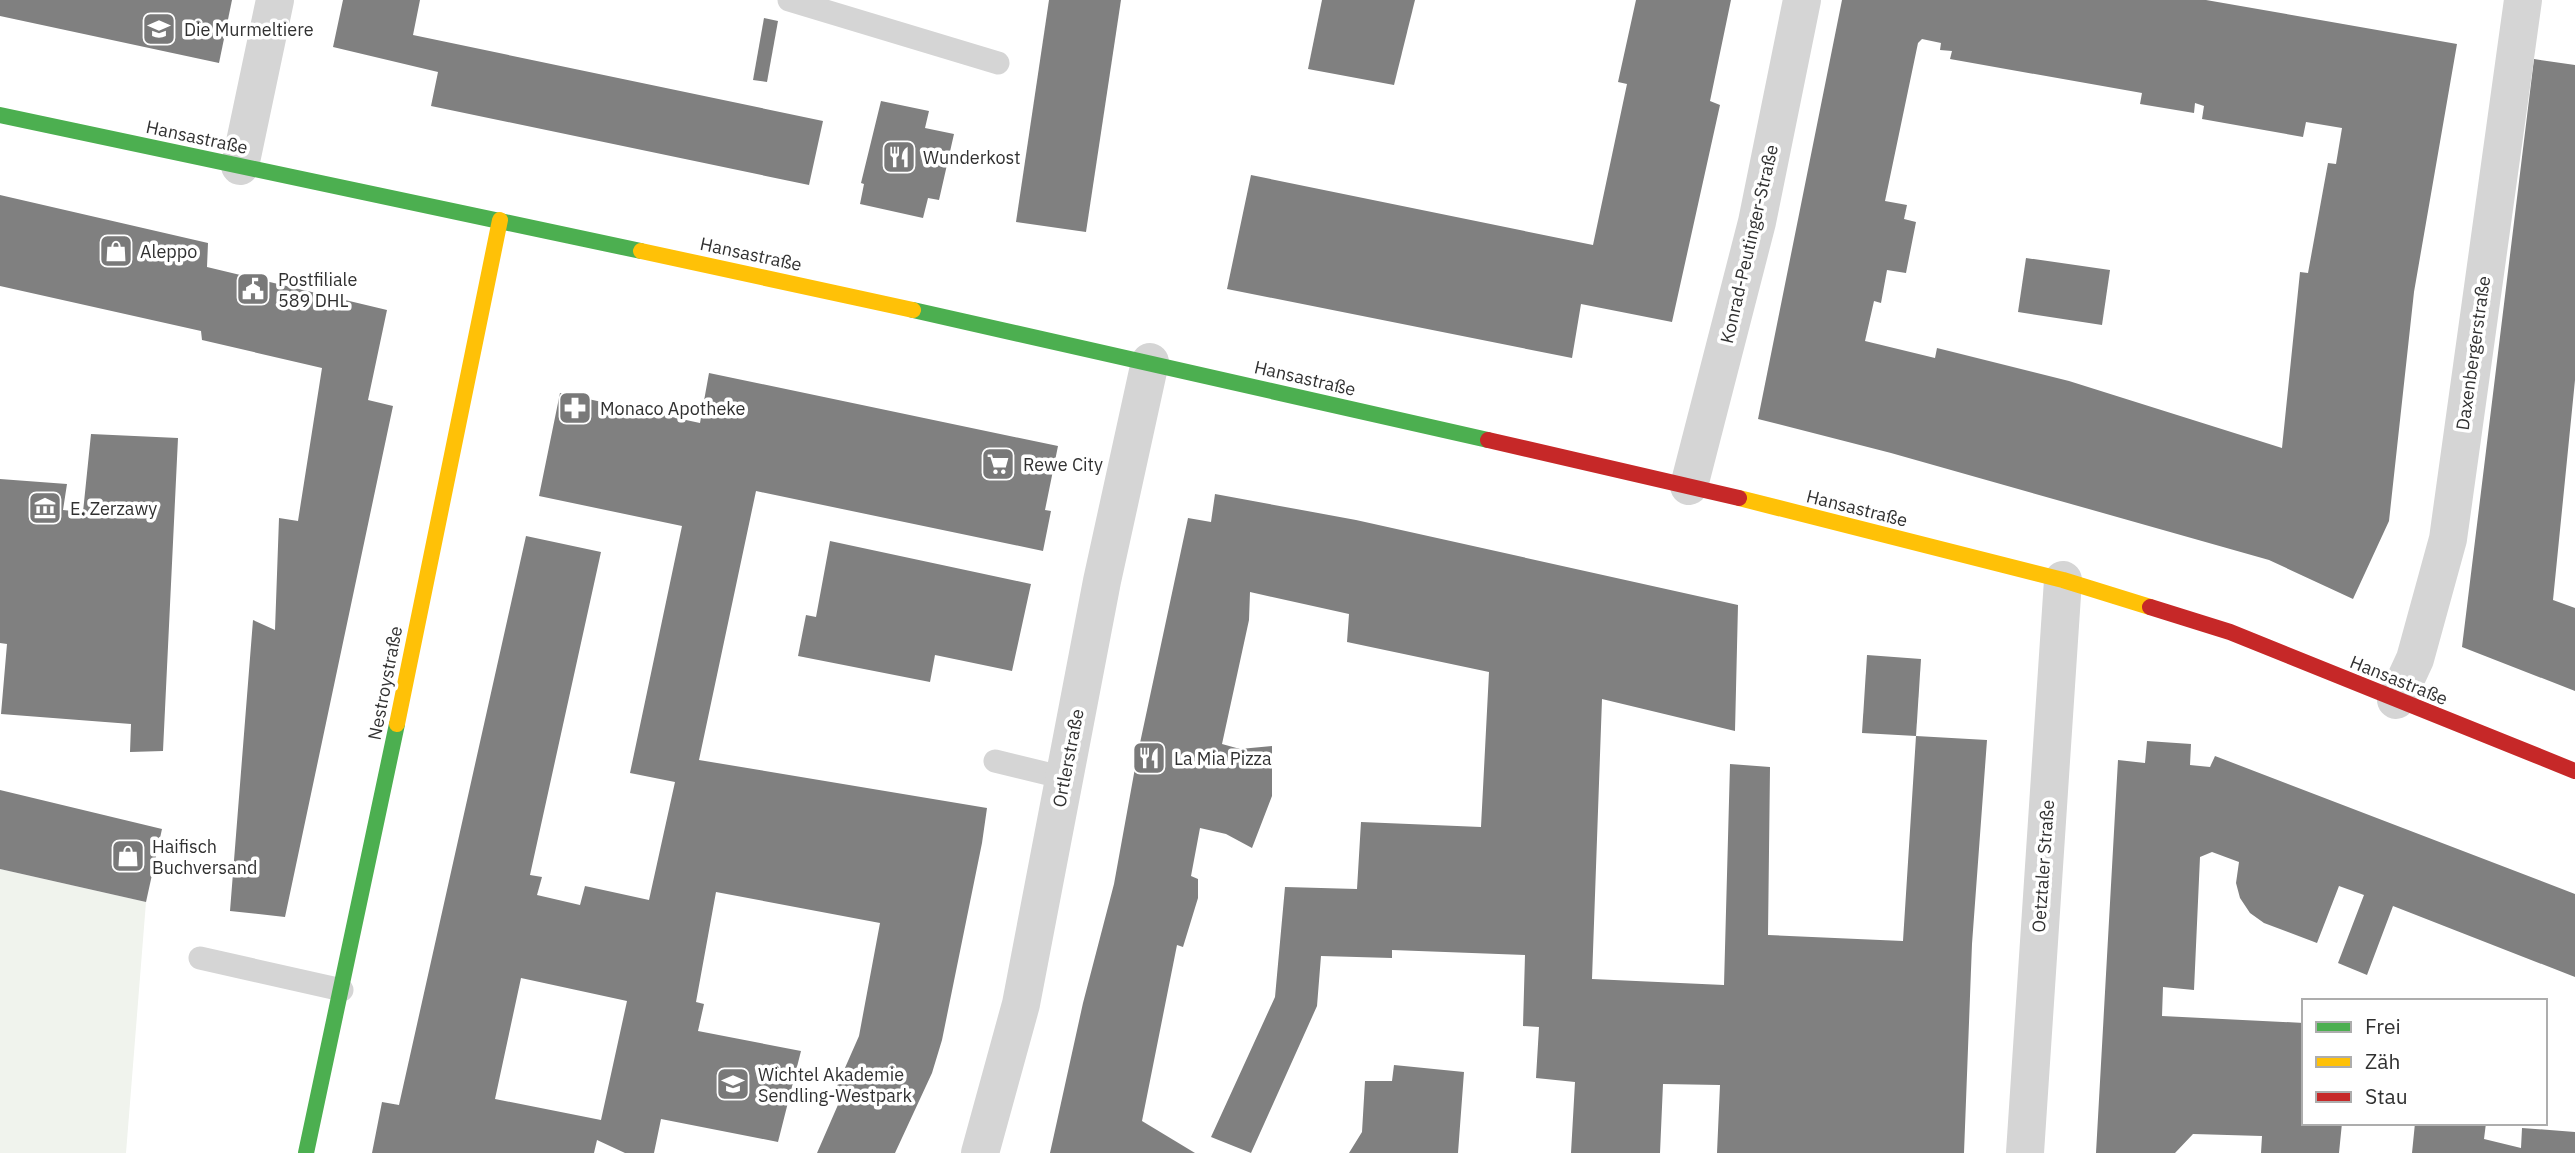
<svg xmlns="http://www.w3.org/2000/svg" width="2575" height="1153" font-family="'IBM Plex Sans',sans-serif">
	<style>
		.green { fill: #f0f3ed }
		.building { fill: #808080; fill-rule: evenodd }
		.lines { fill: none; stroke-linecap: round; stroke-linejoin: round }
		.lane { stroke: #d5d5d5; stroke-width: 23 }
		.street { stroke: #d5d5d5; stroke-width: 38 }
		.fast { stroke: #4caf50; stroke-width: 16 }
		.slow { stroke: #ffc107; stroke-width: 16 }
		.jam { stroke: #c62828; stroke-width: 16 }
		.labels { text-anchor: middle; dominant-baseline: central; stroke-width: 7; stroke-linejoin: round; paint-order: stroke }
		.poi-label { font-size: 18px; fill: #313131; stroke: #fff; text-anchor: start }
		.street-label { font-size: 18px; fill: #313131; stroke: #fff }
	</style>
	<rect width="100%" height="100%" fill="#fff"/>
	<polygon class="green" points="0,869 146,902 126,1153 0,1153"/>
	<g class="building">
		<polygon points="0,0 232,0 219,63 0,16"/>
		<polygon points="343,0 420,0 413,35 823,121 809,185 431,106 438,72 333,47"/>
		<polygon points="1049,0 1121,0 1086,232 1016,222"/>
		<polygon points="1322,0 1415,0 1394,85 1308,69"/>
		<polygon points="1636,0 1731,0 1710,101 1720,105 1672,322 1581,304 1572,358 1227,289 1251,175 1593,245 1627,84 1618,82"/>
		<path d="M1842 0H2206L2457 44 2414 292 2389 521 2353 599 2269 560 1891 453 1758 419ZM1922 39 1941 43 1940 50 1952 51 1950 59 2142 93 2140 104 2194 113 2195 103 2204 106 2202 119 2303 137 2306 122 2342 128 2336 164 2328 163 2308 273 2300 272 2282 448 2069 381 1937 348 1935 358 1865 341 1874 301 1881 303 1887 270 1906 273 1916 222 1904 219 1907 205 1885 201 1918 43Z"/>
		<polygon points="764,18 778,21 767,82 753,80"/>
		<polygon points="2534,59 2575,65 2575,380 2553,600 2575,608 2575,691 2462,647"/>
		<polygon points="881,101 929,111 925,128 954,134 939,200 928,198 923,218 860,204 864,184 861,183"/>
		<polygon points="0,195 208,243 207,267 387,310 368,400 393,406 285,917 230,911 253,620 275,630 279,518 298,521 322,368 202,340 201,331 0,286"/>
		<polygon points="2026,258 2110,270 2102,325 2018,312"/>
		<path d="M709 373 1058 446 1045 510 1051 511 1043 551 756 491 699 760 987 808 982 843 942 1040 932 1073 895 1153H817L844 1091 837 1086 859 1036 880 923 716 892 696 1002 704 1004 698 1031 801 1051 778 1142 661 1119 654 1153H625L597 1140 594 1153H372L382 1102 399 1105 526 536 601 552 530 875 542 877 537 895 580 905 585 886 649 900 675 782 630 773 682 526 539 496 560 393 700 423ZM521 978 627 1001 601 1120 495 1099Z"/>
		<polygon points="91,434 178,438 163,751 130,752 131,724 1,714 7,644 0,643 0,479 67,484 63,510 83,512"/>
		<polygon points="1215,494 1356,520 1738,605 1735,731 1602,699 1592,979 1724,985 1730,764 1770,767 1768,935 1903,941 1916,736 1987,740 1972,944 1964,1153 1717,1153 1720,1085 1663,1084 1660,1153 1571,1153 1575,1082 1536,1078 1539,1027 1523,1026 1525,955 1392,950 1392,958 1321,956 1317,1006 1251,1153 1211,1137 1275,997 1285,887 1357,889 1361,822 1481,827 1489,672 1347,642 1349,614 1250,592 1249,620 1222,744 1240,749 1272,746 1272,796 1252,848 1226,834 1200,828 1191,876 1198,879 1198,898 1183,947 1177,945 1142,1121 1195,1153 1050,1153 1083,1003 1114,884 1137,757 1188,518 1211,522"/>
		<polygon points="830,541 1031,584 1012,671 935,655 930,682 798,656 806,615 816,617"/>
		<polygon points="1867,655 1921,659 1916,736 1862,733"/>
		<polygon points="2147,741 2191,744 2190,765 2210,767 2215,756 2575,894 2575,977 2393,906 2367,975 2338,963 2364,895 2339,886 2317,943 2264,923 2250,913 2240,898 2236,883 2239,862 2212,852 2200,857 2194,990 2163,987 2162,1016 2304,1023 2304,1123 2342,1123 2339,1153 2261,1153 2262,1136 2193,1134 2175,1153 2096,1153 2118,760 2145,763"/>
		<polygon points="0,790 162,829 146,902 0,869"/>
		<polygon points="1394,1065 1464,1072 1458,1153 1349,1153 1362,1132 1365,1081 1392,1081"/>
		<polygon points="2415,1123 2486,1123 2484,1139 2521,1148 2522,1128 2575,1132 2575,1153 2412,1153"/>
	</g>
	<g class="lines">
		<g class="lane">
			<polyline points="789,0 998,63"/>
			<polyline points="995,761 1065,778"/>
			<polyline points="200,958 342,990"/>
		</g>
		<g class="street">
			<polyline points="240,166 275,0"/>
			<polyline points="1689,486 1757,222 1802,0"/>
			<polyline points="2396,700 2415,659 2448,539 2523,0"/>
			<polyline points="980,1153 1021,1004 1102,581 1150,362"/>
			<polyline points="2025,1153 2063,580"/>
		</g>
		<g class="fast">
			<polyline points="0,115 641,251"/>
			<polyline points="913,310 1488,440"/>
			<polyline points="306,1153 397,724"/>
		</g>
		<g class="slow">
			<polyline points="641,251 913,310"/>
			<polyline points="1739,498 2063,580 2150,607"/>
			<polyline points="397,724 500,220"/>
		</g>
		<g class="jam">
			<polyline points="1488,440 1739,498"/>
			<polyline points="2150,607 2230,632 2575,771"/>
		</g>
	</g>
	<defs>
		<symbol id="school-square" viewBox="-11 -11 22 22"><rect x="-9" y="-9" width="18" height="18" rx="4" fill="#797979" stroke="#fff"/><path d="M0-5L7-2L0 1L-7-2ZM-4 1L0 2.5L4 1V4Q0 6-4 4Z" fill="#fff"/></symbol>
		<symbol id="restaurant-square" viewBox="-11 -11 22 22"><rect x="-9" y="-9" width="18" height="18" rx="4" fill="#797979" stroke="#fff"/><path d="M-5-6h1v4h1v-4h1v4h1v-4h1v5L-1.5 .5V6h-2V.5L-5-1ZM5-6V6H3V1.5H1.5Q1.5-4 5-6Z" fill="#fff"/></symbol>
		<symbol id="shop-square" viewBox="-11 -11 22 22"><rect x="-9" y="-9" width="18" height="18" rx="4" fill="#797979" stroke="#fff"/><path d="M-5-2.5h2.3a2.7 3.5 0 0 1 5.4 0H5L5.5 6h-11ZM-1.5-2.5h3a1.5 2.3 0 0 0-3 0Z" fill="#fff"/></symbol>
		<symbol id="civic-square" viewBox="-11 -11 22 22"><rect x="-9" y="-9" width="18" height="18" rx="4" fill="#797979" stroke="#fff"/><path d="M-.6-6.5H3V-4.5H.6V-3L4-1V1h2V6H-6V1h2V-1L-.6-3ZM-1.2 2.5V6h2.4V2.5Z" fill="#fff"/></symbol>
		<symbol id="pharmacy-square" viewBox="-11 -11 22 22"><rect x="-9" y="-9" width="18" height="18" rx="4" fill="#797979" stroke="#fff"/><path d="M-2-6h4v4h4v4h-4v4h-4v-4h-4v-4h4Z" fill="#fff"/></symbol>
		<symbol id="supermarket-square" viewBox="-11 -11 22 22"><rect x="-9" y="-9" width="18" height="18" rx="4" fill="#797979" stroke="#fff"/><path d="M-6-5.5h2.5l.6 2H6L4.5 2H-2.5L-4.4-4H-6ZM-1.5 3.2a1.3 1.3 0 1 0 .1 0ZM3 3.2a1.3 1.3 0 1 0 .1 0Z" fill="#fff"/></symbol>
		<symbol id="museum-square" viewBox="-11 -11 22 22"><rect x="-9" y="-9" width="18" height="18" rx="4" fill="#797979" stroke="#fff"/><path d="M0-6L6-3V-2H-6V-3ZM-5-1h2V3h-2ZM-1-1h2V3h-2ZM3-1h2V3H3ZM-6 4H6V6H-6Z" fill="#fff"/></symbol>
	</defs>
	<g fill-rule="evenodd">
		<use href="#school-square" x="140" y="10" width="38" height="38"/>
		<use href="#restaurant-square" x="880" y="138" width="38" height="38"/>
		<use href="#shop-square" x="97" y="232" width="38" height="38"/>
		<use href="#civic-square" x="234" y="270" width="38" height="38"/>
		<use href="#pharmacy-square" x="556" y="389" width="38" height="38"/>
		<use href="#supermarket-square" x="979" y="445" width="38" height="38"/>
		<use href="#museum-square" x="26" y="489" width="38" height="38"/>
		<use href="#restaurant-square" x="1130" y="739" width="38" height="38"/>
		<use href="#shop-square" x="109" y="837" width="38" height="38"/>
		<use href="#school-square" x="714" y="1065" width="38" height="38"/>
	</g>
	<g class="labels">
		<g class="poi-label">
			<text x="184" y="29">Die Murmeltiere</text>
			<text x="923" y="157">Wunderkost</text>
			<text x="140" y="251">Aleppo</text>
			<text x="278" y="279">Postfiliale<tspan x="278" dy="21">589 DHL</tspan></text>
			<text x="600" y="408">Monaco Apotheke</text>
			<text x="1023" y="464">Rewe City</text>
			<text x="70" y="508">E. Zerzawy</text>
			<text x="1174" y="758">La Mia Pizza</text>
			<text x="152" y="846">Haifisch<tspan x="152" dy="21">Buchversand</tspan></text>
			<text x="758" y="1074">Wichtel Akademie<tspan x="758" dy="21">Sendling-Westpark</tspan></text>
		</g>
		<g class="street-label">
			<text transform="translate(197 137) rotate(12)">Hansastraße</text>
			<text transform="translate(1749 244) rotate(-77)">Konrad-Peutinger-Straße</text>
			<text transform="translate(751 254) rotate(12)">Hansastraße</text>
			<text transform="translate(2473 353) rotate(-82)">Daxenbergerstraße</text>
			<text transform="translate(1305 378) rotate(13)">Hansastraße</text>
			<text transform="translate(1857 508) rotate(14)">Hansastraße</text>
			<text transform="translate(2399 680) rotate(22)">Hansastraße</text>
			<text transform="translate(385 683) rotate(-79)">Nestroystraße</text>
			<text transform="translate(1068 758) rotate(-79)">Ortlerstraße</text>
			<text transform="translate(2043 866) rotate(-86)">Oetztaler Straße</text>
		</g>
	</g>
	<rect x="2302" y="999" width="245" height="126" fill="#ffffff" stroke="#adadad" stroke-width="2"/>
	<rect x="2316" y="1022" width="35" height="10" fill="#4caf50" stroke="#adadad" stroke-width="2"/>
	<text x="2365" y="1034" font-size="21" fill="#313131">Frei</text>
	<rect x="2316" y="1057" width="35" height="10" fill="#ffc107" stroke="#adadad" stroke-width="2"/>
	<text x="2365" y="1069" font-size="21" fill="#313131">Zäh</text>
	<rect x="2316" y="1092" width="35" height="10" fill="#c62828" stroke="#adadad" stroke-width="2"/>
	<text x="2365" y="1104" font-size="21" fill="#313131">Stau</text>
</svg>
